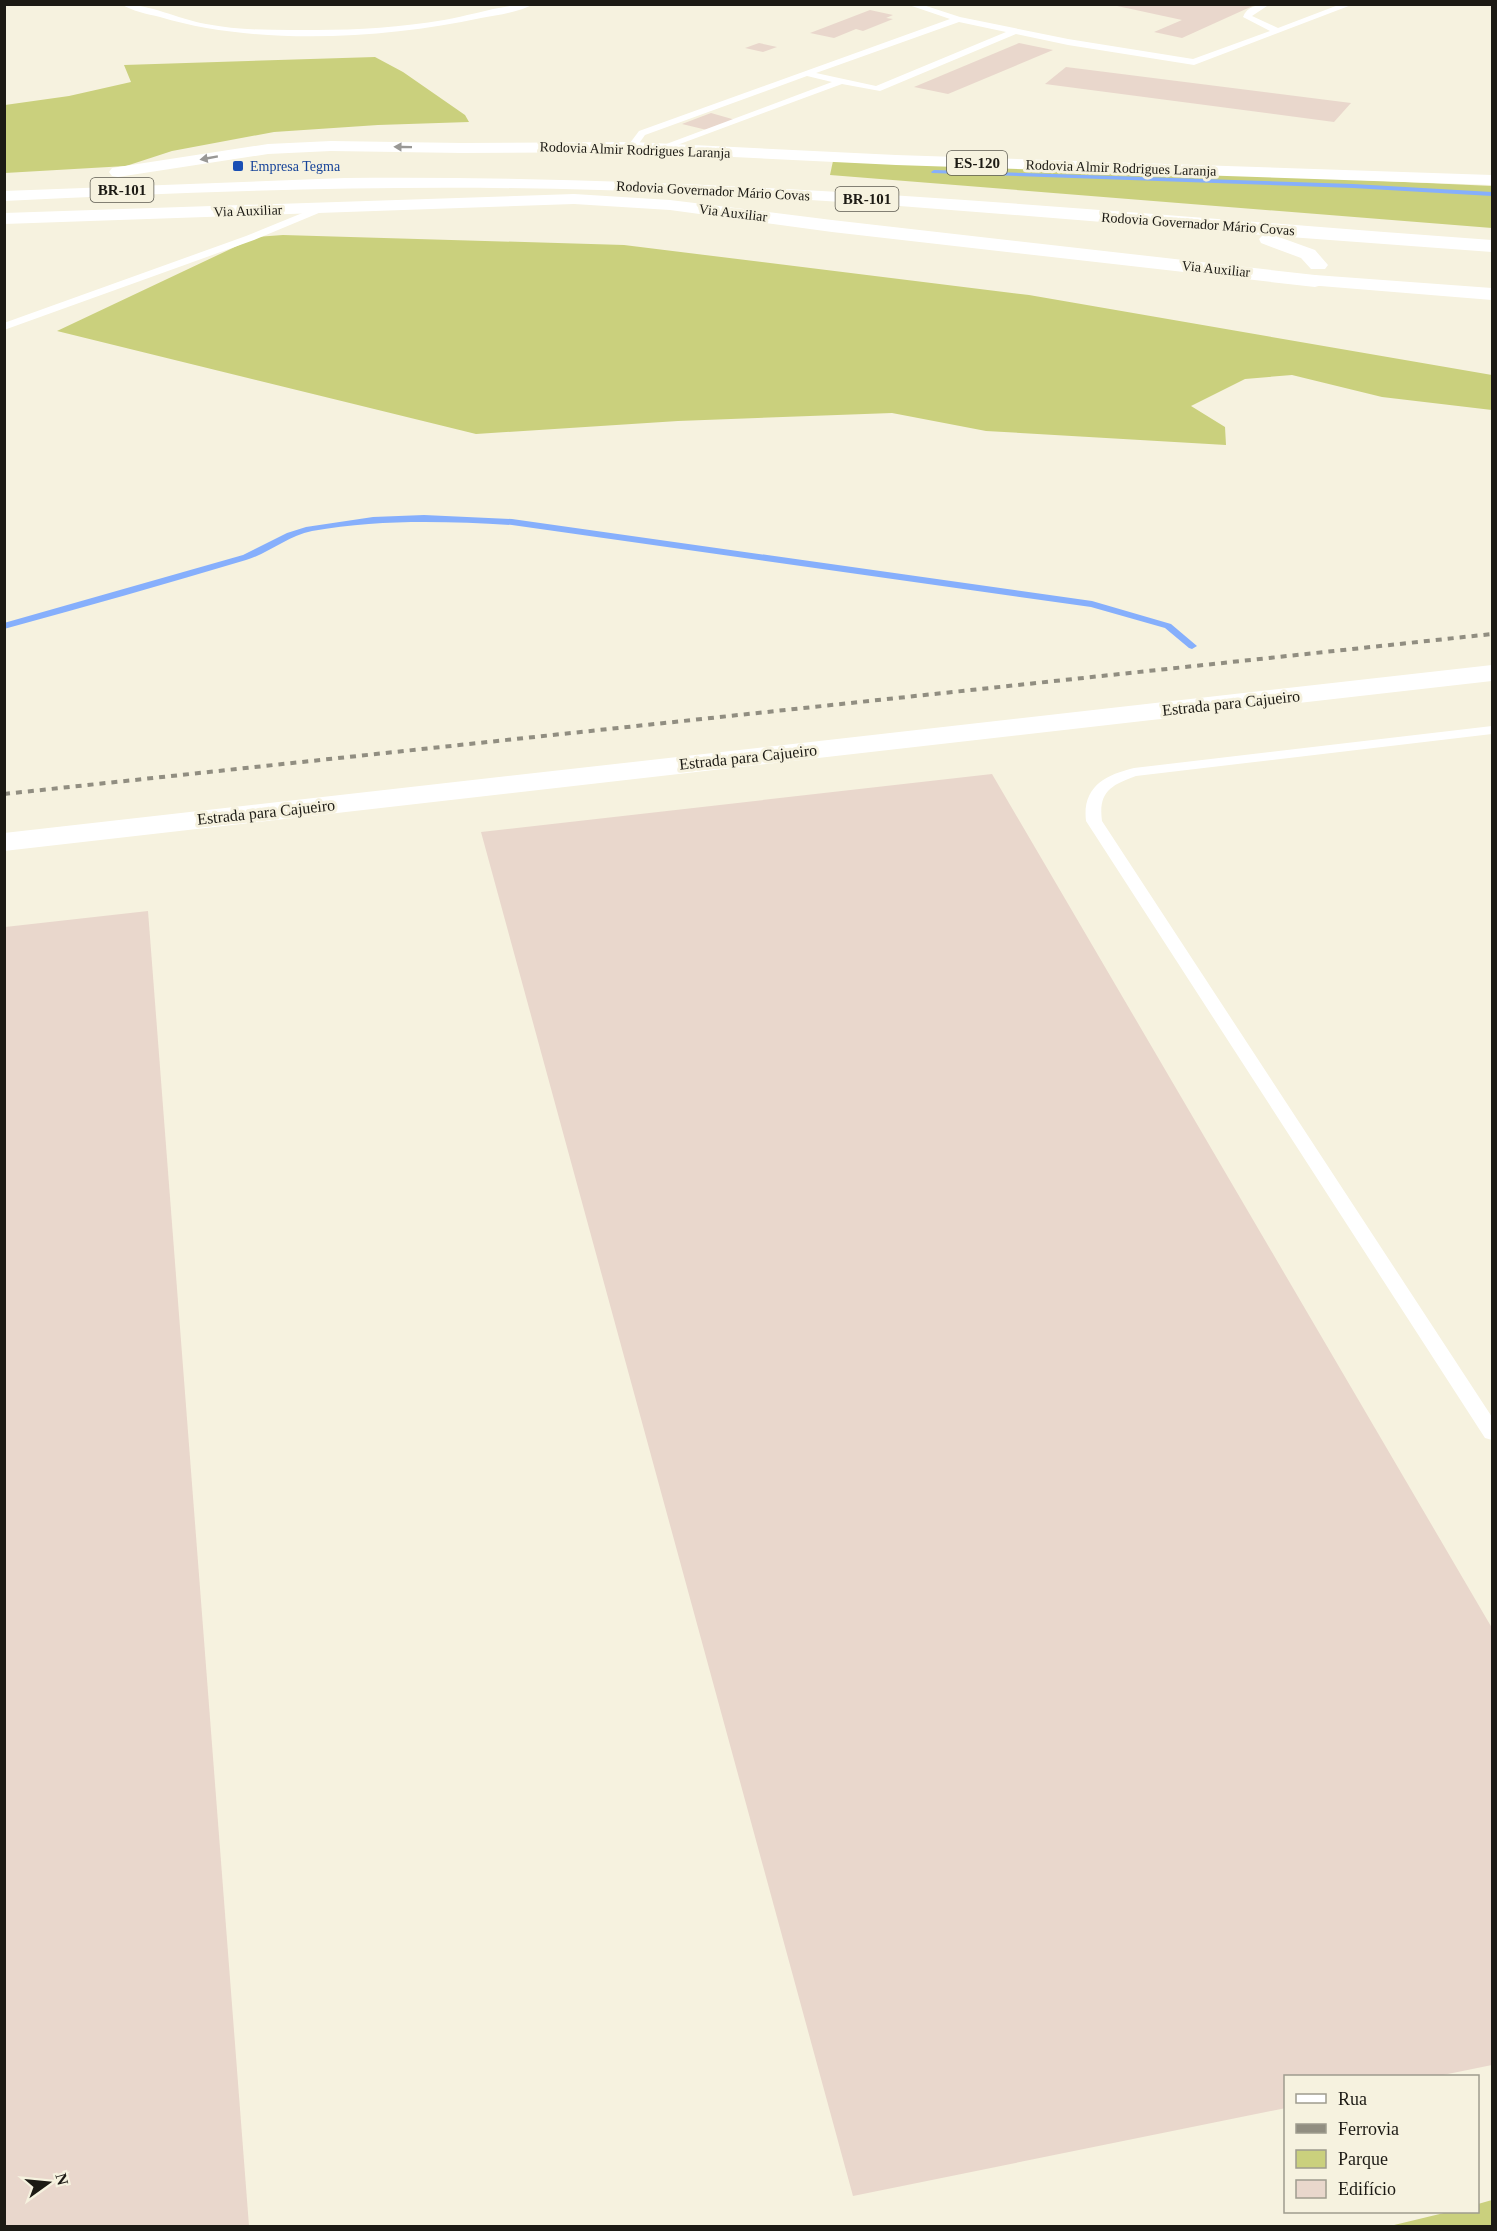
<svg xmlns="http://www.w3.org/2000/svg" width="1497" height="2231" font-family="Georgia,serif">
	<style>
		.green { fill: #cad07d }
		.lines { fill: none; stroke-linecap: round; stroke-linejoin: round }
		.stream { fill: #86affc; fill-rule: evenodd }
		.building { fill: #e9d7cc }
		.service { fill: #fff; fill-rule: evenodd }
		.minor { fill: #fff; fill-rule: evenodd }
		.tertiary { fill: #fff; fill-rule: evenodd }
		.primary { fill: #fff; fill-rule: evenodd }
		.motorway { fill: #fff; fill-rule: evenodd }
		.rail { stroke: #918e81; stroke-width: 4; stroke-dasharray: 6 6; stroke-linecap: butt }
		.oneway { fill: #999895 }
		.transit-dot { fill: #1a4fb4; stroke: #f6f2df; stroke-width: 2 }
		.labels { text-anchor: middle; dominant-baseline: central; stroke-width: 6; stroke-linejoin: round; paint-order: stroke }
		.far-street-label { font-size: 14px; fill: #1c1a14; stroke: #f6f2df }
		.far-transit-label { font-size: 14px; fill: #164399; stroke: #f6f2df; text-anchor: start }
		.shield { fill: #f6f2df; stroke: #5d5b51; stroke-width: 1.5 }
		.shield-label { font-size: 15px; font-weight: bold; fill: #1c1a14 }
		.street-label { font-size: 16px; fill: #1c1a14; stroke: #f6f2df }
	</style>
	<rect width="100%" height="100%" fill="#f6f2df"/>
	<g class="green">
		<polygon points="375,57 403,72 465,115 469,122 378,125 274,132 172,151 126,166 5,173 5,105 69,96 131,82 124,65"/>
		<polygon points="923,160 1492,186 1492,228 830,175 833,161"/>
		<polygon points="283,235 624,245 1029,295 1492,375 1492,410 1382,397 1292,375 1245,379 1191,406 1225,427 1226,445 986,431 892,413 678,421 476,434 57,331 256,237"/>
		<polygon points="1492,2200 1492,2226 1390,2226 1448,2212 1478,2212 1478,2204"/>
	</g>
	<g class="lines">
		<g class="stream">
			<polygon points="934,170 1353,184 1492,192 1492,196 1353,188 932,173 931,172"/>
			<path d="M424 515 512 519 1092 601 1171 624 1197 646 1192 649 1189 648 1165 628 1091 607 512 525C445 521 379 519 312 531 288 536 269 553 246 560 166 584 85 607 4 629V623L243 555 287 533 306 527 373 517Z"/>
		</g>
	</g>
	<g class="building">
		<polygon points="1108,4 1257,4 1182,38 1154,32 1182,20"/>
		<polygon points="870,10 893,15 886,18 893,19 863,31 856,29 834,38 810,33"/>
		<polygon points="759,43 777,47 763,52 745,48"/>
		<polygon points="1019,43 1053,50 948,94 914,87"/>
		<polygon points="1066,67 1351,103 1334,122 1045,84"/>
		<polygon points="711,113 739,121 711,131 682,124"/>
		<polygon points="992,774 1492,1628 1492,2065 1438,2076 1286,2076 1286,2108 853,2196 481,832"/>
		<polygon points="148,911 249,2226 5,2226 5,927"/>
	</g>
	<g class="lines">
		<g class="service">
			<path d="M121 4C150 4 178 19 206 24 242 31 279 30 316 30 358 30 402 27 444 20 473 15 504 4 534 4 519 12 498 15 481 18 384 39 256 46 160 17 147 14 132 11 121 4Z"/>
			<path d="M906 4H920L960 17 1068 39 1193 59 1270 31 1243 17C1247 6 1259 4 1270 4L1252 16 1278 28 1341 4H1354L1194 65 1068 45 1016 34 880 91 842 84 661 151 653 149 832 82 807 76 645 135 635 149 627 147 639 131 950 19ZM959 22 1006 32 876 86 816 73Z"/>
			<polygon points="322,205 327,208 326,210 254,240 4,330 4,323 246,236"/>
			<path d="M1492 726V734L1136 776C1111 785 1098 792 1102 821L1492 1417V1440L1485 1438 1086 821C1082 787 1105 775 1134 768Z"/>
		</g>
		<polygon class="minor" points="1492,665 1492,681 4,851 4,833"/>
		<polygon class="tertiary" points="574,194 670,200 832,220 1315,275 1322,277 1325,281 1322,285 1315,287 832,232 670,210 574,204 4,224 4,213"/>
		<g class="primary">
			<polygon points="632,142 896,155 1492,175 1492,185 896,165 632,152 462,153 456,152 453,148 456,144 462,143"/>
			<polygon points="1315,275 1492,288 1492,300 1308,285 1305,281 1308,277"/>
		</g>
		<g class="motorway">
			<polygon points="331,141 462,143 468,144 471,148 468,152 462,153 331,151 268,154 118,177 112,176 109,172 112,168 118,167 268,144"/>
			<path d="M345 178C728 174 1110 212 1492 240V252L1276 236 1315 250 1328 265 1325 269H1311L1301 258 1261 243 1259 239 1263 235C1042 218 821 196 600 190 401 184 203 191 4 201V191Z"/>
		</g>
		<polyline class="rail" points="4,794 1492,634"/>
	</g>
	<defs><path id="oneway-solid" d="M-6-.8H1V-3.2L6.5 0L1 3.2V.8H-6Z" transform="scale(1.5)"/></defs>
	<g class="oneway">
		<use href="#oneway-solid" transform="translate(403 147) rotate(-179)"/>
		<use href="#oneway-solid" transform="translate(209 158) rotate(170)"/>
	</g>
	<rect class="transit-dot" x="232" y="160" width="12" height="12" rx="3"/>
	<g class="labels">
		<g class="far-street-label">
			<text transform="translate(635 150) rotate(2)">Rodovia Almir Rodrigues Laranja</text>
			<text transform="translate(1121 168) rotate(2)">Rodovia Almir Rodrigues Laranja</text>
			<text transform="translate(713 191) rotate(3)">Rodovia Governador Mário Covas</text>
			<text transform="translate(248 211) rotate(-2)">Via Auxiliar</text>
			<text transform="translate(733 213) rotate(7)">Via Auxiliar</text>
			<text transform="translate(1198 224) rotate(4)">Rodovia Governador Mário Covas</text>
			<text transform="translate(1216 269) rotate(6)">Via Auxiliar</text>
		</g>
		<g class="far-transit-label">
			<text x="250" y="166">Empresa Tegma</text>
		</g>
		<g class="shield">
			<rect x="947" y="151" width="60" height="24" rx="4.5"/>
			<rect x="90.5" y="178" width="63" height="24" rx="4.5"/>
			<rect x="835.5" y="187" width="63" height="24" rx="4.5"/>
		</g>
		<g class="shield-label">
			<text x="977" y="163">ES-120</text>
			<text x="122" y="190">BR-101</text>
			<text x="867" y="199">BR-101</text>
		</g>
		<g class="street-label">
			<text transform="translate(1231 703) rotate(-6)">Estrada para Cajueiro</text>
			<text transform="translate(748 757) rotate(-6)">Estrada para Cajueiro</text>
			<text transform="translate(266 812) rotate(-6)">Estrada para Cajueiro</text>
		</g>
	</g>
	<rect width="1497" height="2231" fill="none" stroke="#1c1a14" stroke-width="12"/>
	<rect x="1284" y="2075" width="195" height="138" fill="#f6f2df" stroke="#9f9c8e" stroke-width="1.5"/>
	<rect x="1296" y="2094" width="30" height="9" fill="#ffffff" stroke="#9f9c8e" stroke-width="1.5"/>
	<text x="1338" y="2105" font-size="18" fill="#1c1a14">Rua</text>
	<rect x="1296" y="2124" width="30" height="9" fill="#918e81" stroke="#9f9c8e" stroke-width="1.5"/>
	<text x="1338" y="2135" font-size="18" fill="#1c1a14">Ferrovia</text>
	<rect x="1296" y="2150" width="30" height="18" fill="#cad07d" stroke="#9f9c8e" stroke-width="1.5"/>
	<text x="1338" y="2165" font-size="18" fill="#1c1a14">Parque</text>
	<rect x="1296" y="2180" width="30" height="18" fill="#e9d7cc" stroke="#9f9c8e" stroke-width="1.5"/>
	<text x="1338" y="2195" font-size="18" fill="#1c1a14">Edifício</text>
	<g transform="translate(48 2183) rotate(75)" stroke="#f6f2df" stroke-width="4.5" paint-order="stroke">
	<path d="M0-4.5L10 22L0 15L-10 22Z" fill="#1c1a14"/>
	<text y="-9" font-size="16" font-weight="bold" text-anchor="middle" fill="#1c1a14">N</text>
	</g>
</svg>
